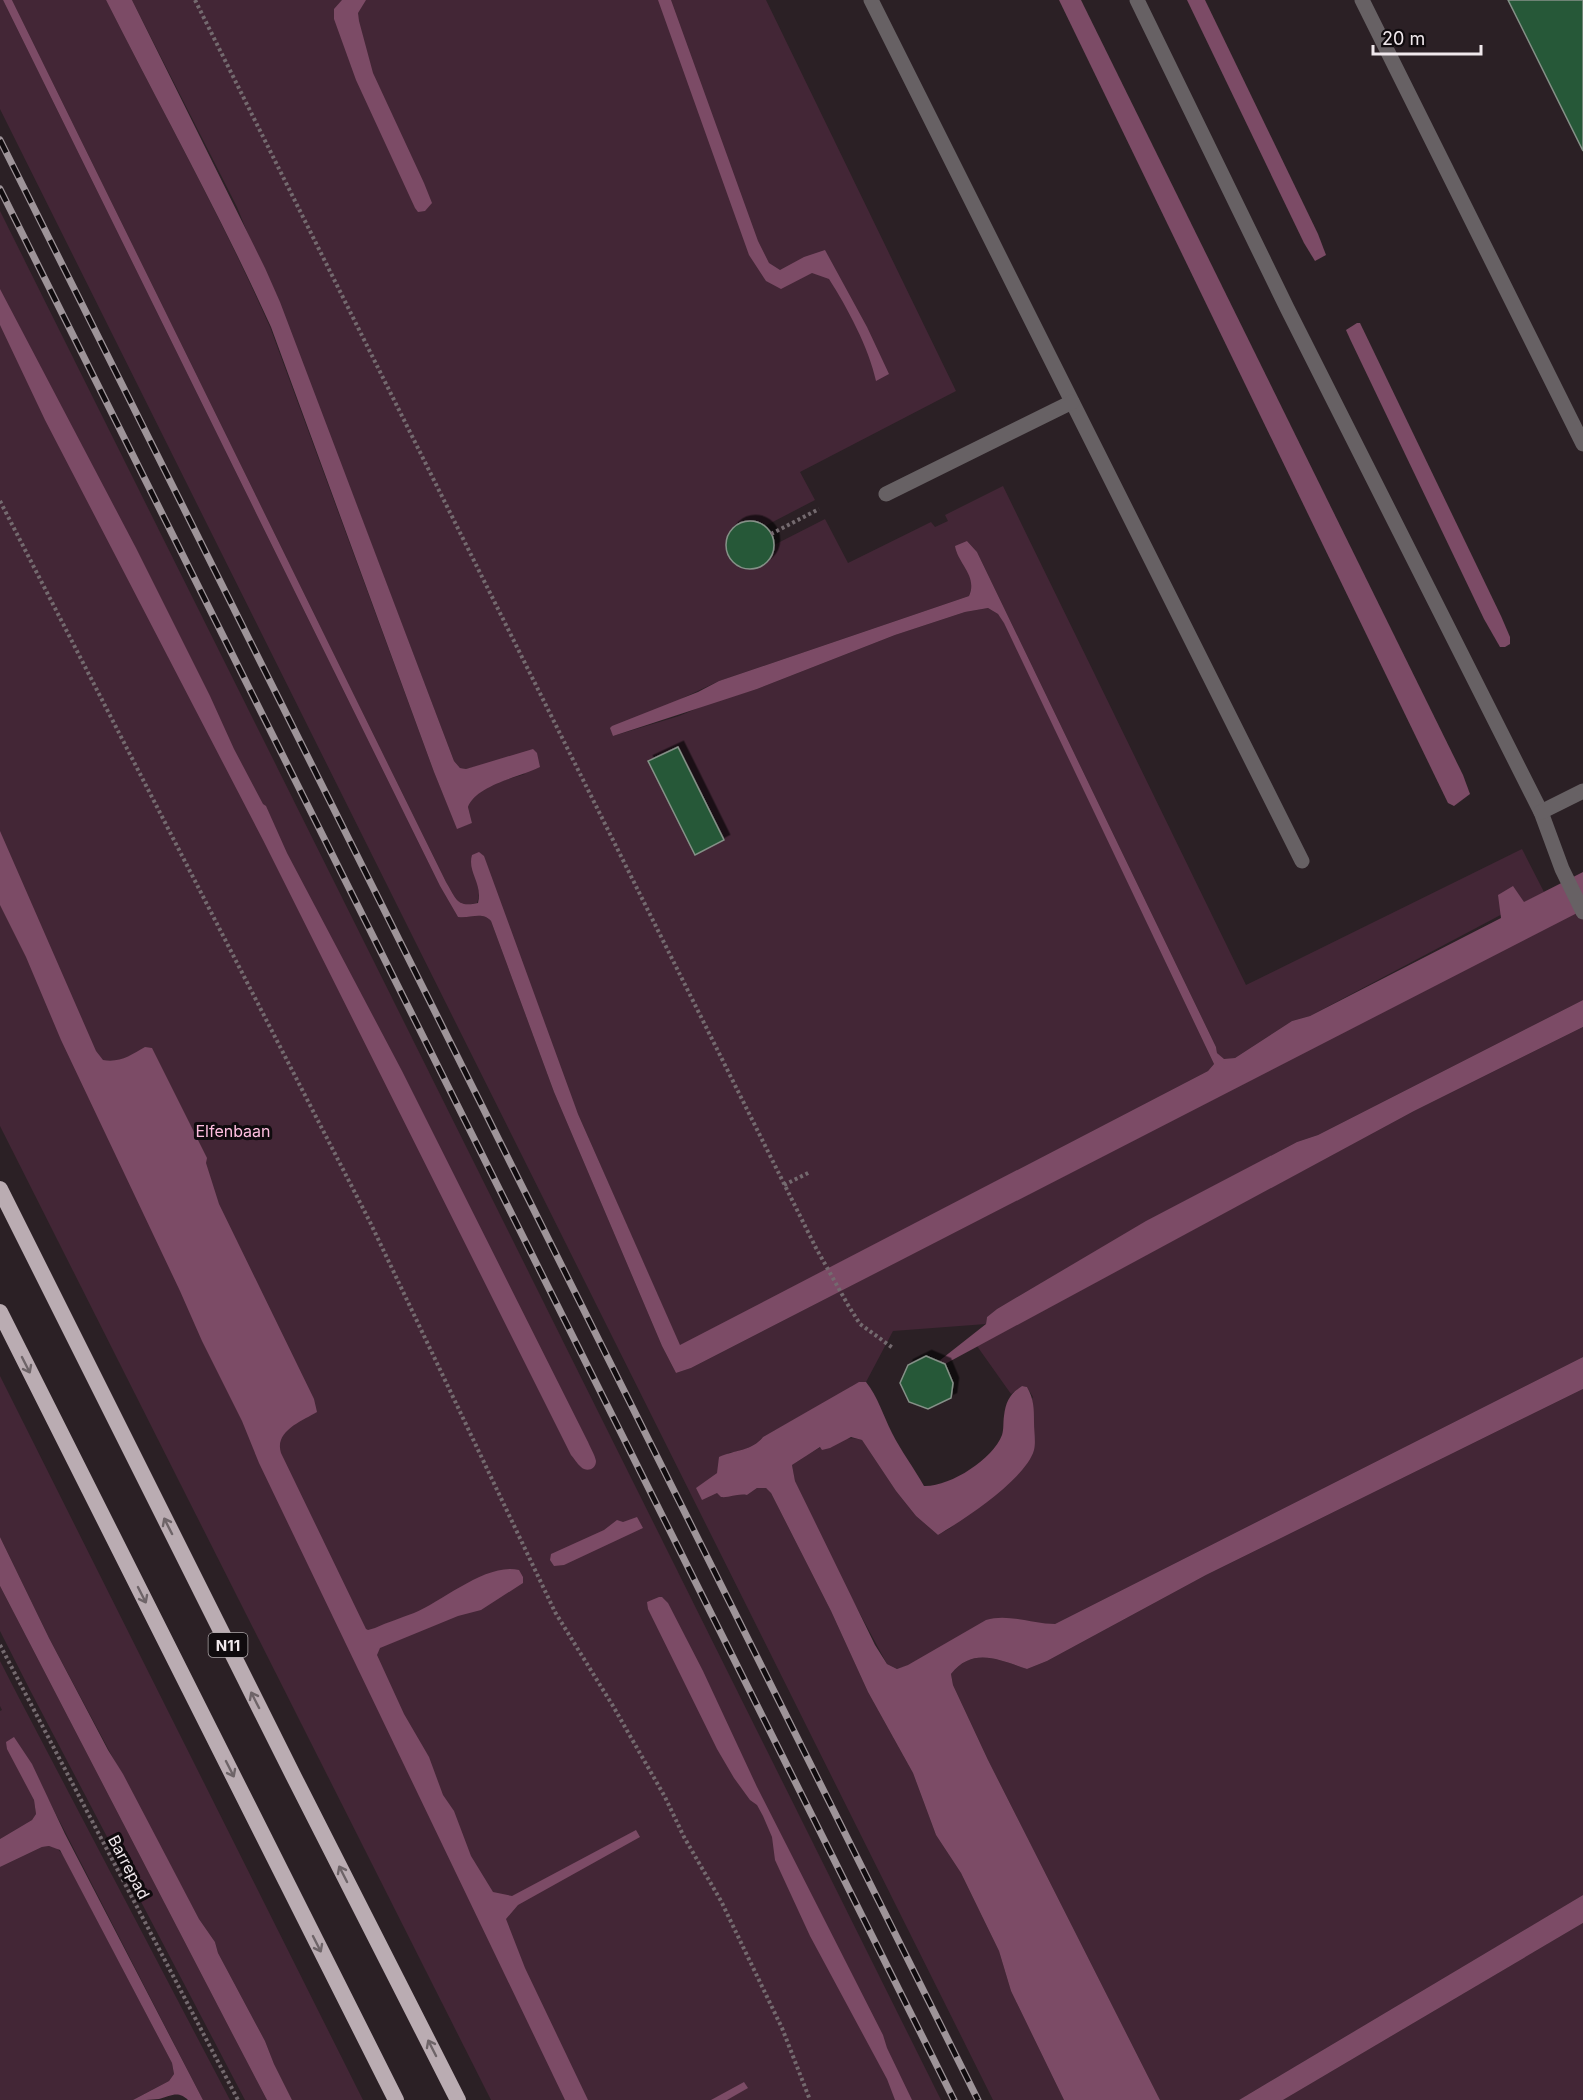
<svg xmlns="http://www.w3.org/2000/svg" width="1583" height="2100" font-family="Inter,sans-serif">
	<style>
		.green { fill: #432636 }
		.water { fill: #7c4b66 }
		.building { fill: #285939; stroke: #859188; stroke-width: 1.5; filter: url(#shadow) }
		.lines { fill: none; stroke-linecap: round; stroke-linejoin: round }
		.path { stroke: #746a6f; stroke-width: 4; stroke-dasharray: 3 3; stroke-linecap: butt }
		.service { stroke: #676164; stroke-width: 15 }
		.trunk { stroke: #baacb2; stroke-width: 16 }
		.rail-casing { stroke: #9e9499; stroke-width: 7 }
		.rail { stroke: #100b0e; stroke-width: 4.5; stroke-dasharray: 14; stroke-linecap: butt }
		.oneway { stroke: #6e6468 }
		.labels { text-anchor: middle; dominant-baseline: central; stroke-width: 6; stroke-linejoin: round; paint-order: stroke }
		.shield { fill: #100b0e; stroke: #ada6a9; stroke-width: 1.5 }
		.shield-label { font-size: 15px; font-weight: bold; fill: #f0e8ec }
		.park-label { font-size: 16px; fill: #ffbfe0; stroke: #100b0e }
		.street-label { font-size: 16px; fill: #f0e8ec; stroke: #100b0e }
	</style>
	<defs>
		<filter id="shadow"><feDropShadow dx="5.5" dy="-5.5" stdDeviation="0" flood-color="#0009"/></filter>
	</defs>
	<rect width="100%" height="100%" fill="#2b2025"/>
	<g class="green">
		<path d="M0 0H3L440 886 458 917C470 919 482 911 491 921L554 1092 662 1346 676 1373 691 1368 1583 909V1000L1318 1135 1297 1142 1147 1221 997 1309 987 1317 986 1324 893 1331 866 1382C856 1382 850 1387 842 1393L763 1437C754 1448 741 1451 728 1453L717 1473 697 1488 717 1493 724 1497 738 1493 747 1495 757 1488H766L771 1493 831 1611 868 1692 913 1773 936 1835 961 1873 999 1951 1011 1991 1064 2100H993L0 109Z"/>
		<path d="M12 0H106C161 109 221 216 270 327L434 772 457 828 472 823 468 807C475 787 506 780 525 774L498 761 466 769 460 768 454 761 352 493 237 207 132 0H766L956 391 800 472 815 500 765 526 771 533 774 545 825 519 848 563 931 522 935 527 948 521 945 515 1003 486 1246 985 1522 849 1544 892 1310 1016 1292 1021 1235 1058 1224 1060 1217 1053 1216 1047 977 552 967 541 965 565 973 583 969 596 719 681 685 697 613 736 679 716 710 703 757 689 895 635 965 612 988 608 998 614 1004 622 1214 1064 1208 1071 680 1346 578 1114 470 863C476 877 482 888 477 903 456 908 456 898 446 882Z"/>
		<polygon points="0,211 941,2100 491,2100 0,1126"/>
		<path d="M1583 1027V1357L1055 1624H1044L897 1669 887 1664 838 1573 795 1481 792 1465C811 1453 838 1432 862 1440L896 1491 916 1516 938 1535 952 1527 1033 1397 1027 1387 1022 1386 1011 1394 977 1346 1414 1111Z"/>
		<polygon points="0,1376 363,2100 292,2100 274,2064 265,2041 218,1953 215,1942 199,1919 49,1638 0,1537"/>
		<path d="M1583 1389V1895L1239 2100H1160L988 1760 953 1685 951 1674C973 1646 1000 1660 1027 1669L1047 1661 1206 1575Z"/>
		<polygon points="0,1586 233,2035 267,2100 245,2100 30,1690 0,1631"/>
		<polygon points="0,1661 18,1696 230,2100 203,2100 26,1756 24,1778 34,1800 36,1814 32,1820 0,1839 0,1711 2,1710 0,1706"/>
		<polygon points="49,1846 57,1848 63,1855 172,2063 174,2074 169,2081 133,2100 0,2100 0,1867 42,1847"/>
		<polygon points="1583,1923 1583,2100 1283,2100"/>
	</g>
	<g class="water">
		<path d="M3 0H12L446 882C456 898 456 908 478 903 483 883 467 872 472 855L479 852 484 856 578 1114 680 1345 1208 1071 1214 1064 1004 623 998 614 988 608 965 612 895 635 757 689 613 736 610 728 612 726 698 692 719 681 969 596C978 576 958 564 955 546L967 541 977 552 1216 1047 1217 1053 1224 1059 1235 1058 1292 1021 1310 1016 1501 918 1498 895 1513 886 1524 902 1583 872V910L691 1368 676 1373 662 1346 554 1092 491 921C482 911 470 919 458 917L440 886Z"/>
		<path d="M106 0H132L265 268 280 302 454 761 460 768 466 769 533 749 537 753 540 767C520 777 476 785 468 807L472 823 457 829 434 772 271 327C221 216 161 109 106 0Z"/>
		<polygon points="342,0 366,0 358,13 359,21 373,73 424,183 432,203 425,211 418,212 415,208 356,80 334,19 334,9"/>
		<path d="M658 0H671L758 241 769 263 780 270 804 257 825 250 867 327 889 374 876 381C869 348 847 307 829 279L812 273 781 289 766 281 749 255Z"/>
		<polygon points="1059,0 1081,0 1463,775 1470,794 1454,806 1448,803"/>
		<polygon points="1187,0 1205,0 1318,234 1326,255 1315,261 1304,243"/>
		<path d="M0 289 136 548 210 696 234 749 263 804 266 806 287 853 402 1071 588 1442C590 1447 595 1455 596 1461 596 1470 586 1472 581 1467 577 1464 574 1458 571 1455L263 840 45 420 0 325Z"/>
		<polygon points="1357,323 1360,323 1501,616 1510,637 1510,644 1505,647 1500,647 1484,619 1350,339 1346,330"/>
		<path d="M0 831 96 1051 103 1060C120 1063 131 1055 145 1047L152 1048 207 1158 206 1163 219 1204 314 1399 317 1412C302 1421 274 1431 281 1453L366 1629 368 1630 375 1628C388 1622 401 1618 414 1613 443 1601 487 1562 519 1570L523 1577V1583L481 1610 458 1616 380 1648 377 1655 404 1714 429 1757 443 1795 454 1811 471 1856 493 1892 512 1896 636 1830 640 1837 518 1905 506 1919 525 1968 588 2100H565L259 1463 242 1421 202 1341 180 1291 61 1040 26 957 0 905Z"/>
		<polygon points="1583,1000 1583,1027 1414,1111 945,1364 939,1361 986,1324 987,1317 997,1309 1146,1221 1297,1142 1318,1135"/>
		<path d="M1583 1357V1389L1206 1575 1047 1661 1027 1669C1000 1660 973 1646 951 1674L953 1685 988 1760 1160 2100H1064L1011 1991 999 1951 961 1873 936 1835 913 1773 868 1692 831 1611 771 1493 766 1488H757L747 1495C737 1493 730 1498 721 1497L717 1493 702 1500 696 1488 717 1473 719 1457C734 1450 752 1451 763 1437L859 1382H866C878 1397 883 1415 892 1433 901 1451 914 1468 924 1486 950 1487 993 1459 1002 1435 1004 1429 1003 1422 1004 1416 1006 1401 1010 1394 1022 1386L1027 1387C1034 1399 1034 1409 1034 1422 1034 1431 1036 1442 1034 1450 1026 1479 963 1520 938 1535L916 1516 896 1491 862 1440 851 1437 830 1448 822 1450 820 1447 792 1465 795 1481 875 1645 887 1664 897 1669 908 1665 986 1620C1008 1613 1032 1624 1055 1624Z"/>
		<polygon points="637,1517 643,1528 564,1565 554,1566 550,1560 551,1554 604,1530 617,1520 623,1522"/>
		<polygon points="0,1537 49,1638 108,1750 123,1774 199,1919 215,1942 218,1953 265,2041 274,2064 292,2100 267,2100 233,2035 0,1586"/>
		<polygon points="659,1597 662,1597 668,1603 703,1671 757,1787 883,2035 887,2048 912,2100 895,2100 887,2079 810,1936 775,1860 772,1837 763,1816 757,1805 750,1800 734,1778 717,1749 648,1609 647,1602"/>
		<path d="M14 1737 32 1764 65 1834 203 2100H188C178 2090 171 2096 159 2099 151 2100 141 2100 133 2100L169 2081 174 2074 172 2063 60 1850 49 1846 42 1847 0 1867V1839L32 1820 36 1814 34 1800 7 1749 6 1742Z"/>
		<polygon points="1583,1895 1583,1923 1283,2100 1239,2100"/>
		<polygon points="744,2082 748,2088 727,2100 711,2100"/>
	</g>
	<g class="building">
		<polygon points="1508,0 1583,0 1583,151 1520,24"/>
		<circle cx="750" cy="545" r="24"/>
		<polygon points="678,747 724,840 695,855 648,761"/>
		<polygon points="926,1356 945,1364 953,1383 951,1398 928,1409 909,1402 900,1383 908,1365"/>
	</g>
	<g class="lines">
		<g class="path">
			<polyline points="195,0 816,1248 848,1305 860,1324 893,1348"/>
			<polyline points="0,501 370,1222 555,1612 613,1706 665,1797 684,1837 721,1901 782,2028 810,2100"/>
			<polyline points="771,534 819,509"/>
			<polyline points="784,1185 810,1172"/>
			<polyline points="0,1645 238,2100"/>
		</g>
		<g class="service">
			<polyline points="871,0 1302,861"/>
			<polyline points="1137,0 1287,308 1541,812 1562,869 1583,912"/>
			<polyline points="1362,0 1583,444"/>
			<polyline points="886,494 1072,402"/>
			<polyline points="1541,812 1583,791"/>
		</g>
		<g class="trunk">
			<polyline points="0,1189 295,1779 458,2100"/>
			<polyline points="0,1312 396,2100"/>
		</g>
		<defs>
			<g id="rail">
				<polyline points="0,140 978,2100"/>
				<polyline points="0,189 954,2100"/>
			</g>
		</defs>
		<use href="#rail" class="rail-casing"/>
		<use href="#rail" class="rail"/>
	</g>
	<defs><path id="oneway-shaft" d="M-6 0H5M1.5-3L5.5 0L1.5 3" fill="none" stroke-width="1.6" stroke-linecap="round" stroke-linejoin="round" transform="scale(1.5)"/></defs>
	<g class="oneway">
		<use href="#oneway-shaft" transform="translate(26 1365) rotate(63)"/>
		<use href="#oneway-shaft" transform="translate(168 1526) rotate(-117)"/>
		<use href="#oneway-shaft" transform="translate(142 1595) rotate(63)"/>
		<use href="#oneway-shaft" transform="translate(255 1700) rotate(-117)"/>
		<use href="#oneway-shaft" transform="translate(230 1769) rotate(63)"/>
		<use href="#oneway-shaft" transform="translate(343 1874) rotate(-117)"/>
		<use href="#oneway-shaft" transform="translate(317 1944) rotate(63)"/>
		<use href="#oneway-shaft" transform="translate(432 2048) rotate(-117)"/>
	</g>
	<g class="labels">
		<rect class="shield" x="208.5" y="1633" width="39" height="24" rx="4.5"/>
		<g class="shield-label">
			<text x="228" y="1645">N11</text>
		</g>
		<g class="park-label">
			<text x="233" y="1131">Elfenbaan</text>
		</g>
		<g class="street-label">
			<text transform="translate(129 1867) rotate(62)">Barrepad</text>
		</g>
	</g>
	<path d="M1373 45v9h108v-9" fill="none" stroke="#f0e8ec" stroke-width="3"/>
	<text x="1382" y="45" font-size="18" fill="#f0e8ec" stroke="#100b0e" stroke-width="4.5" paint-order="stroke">20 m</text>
</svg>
